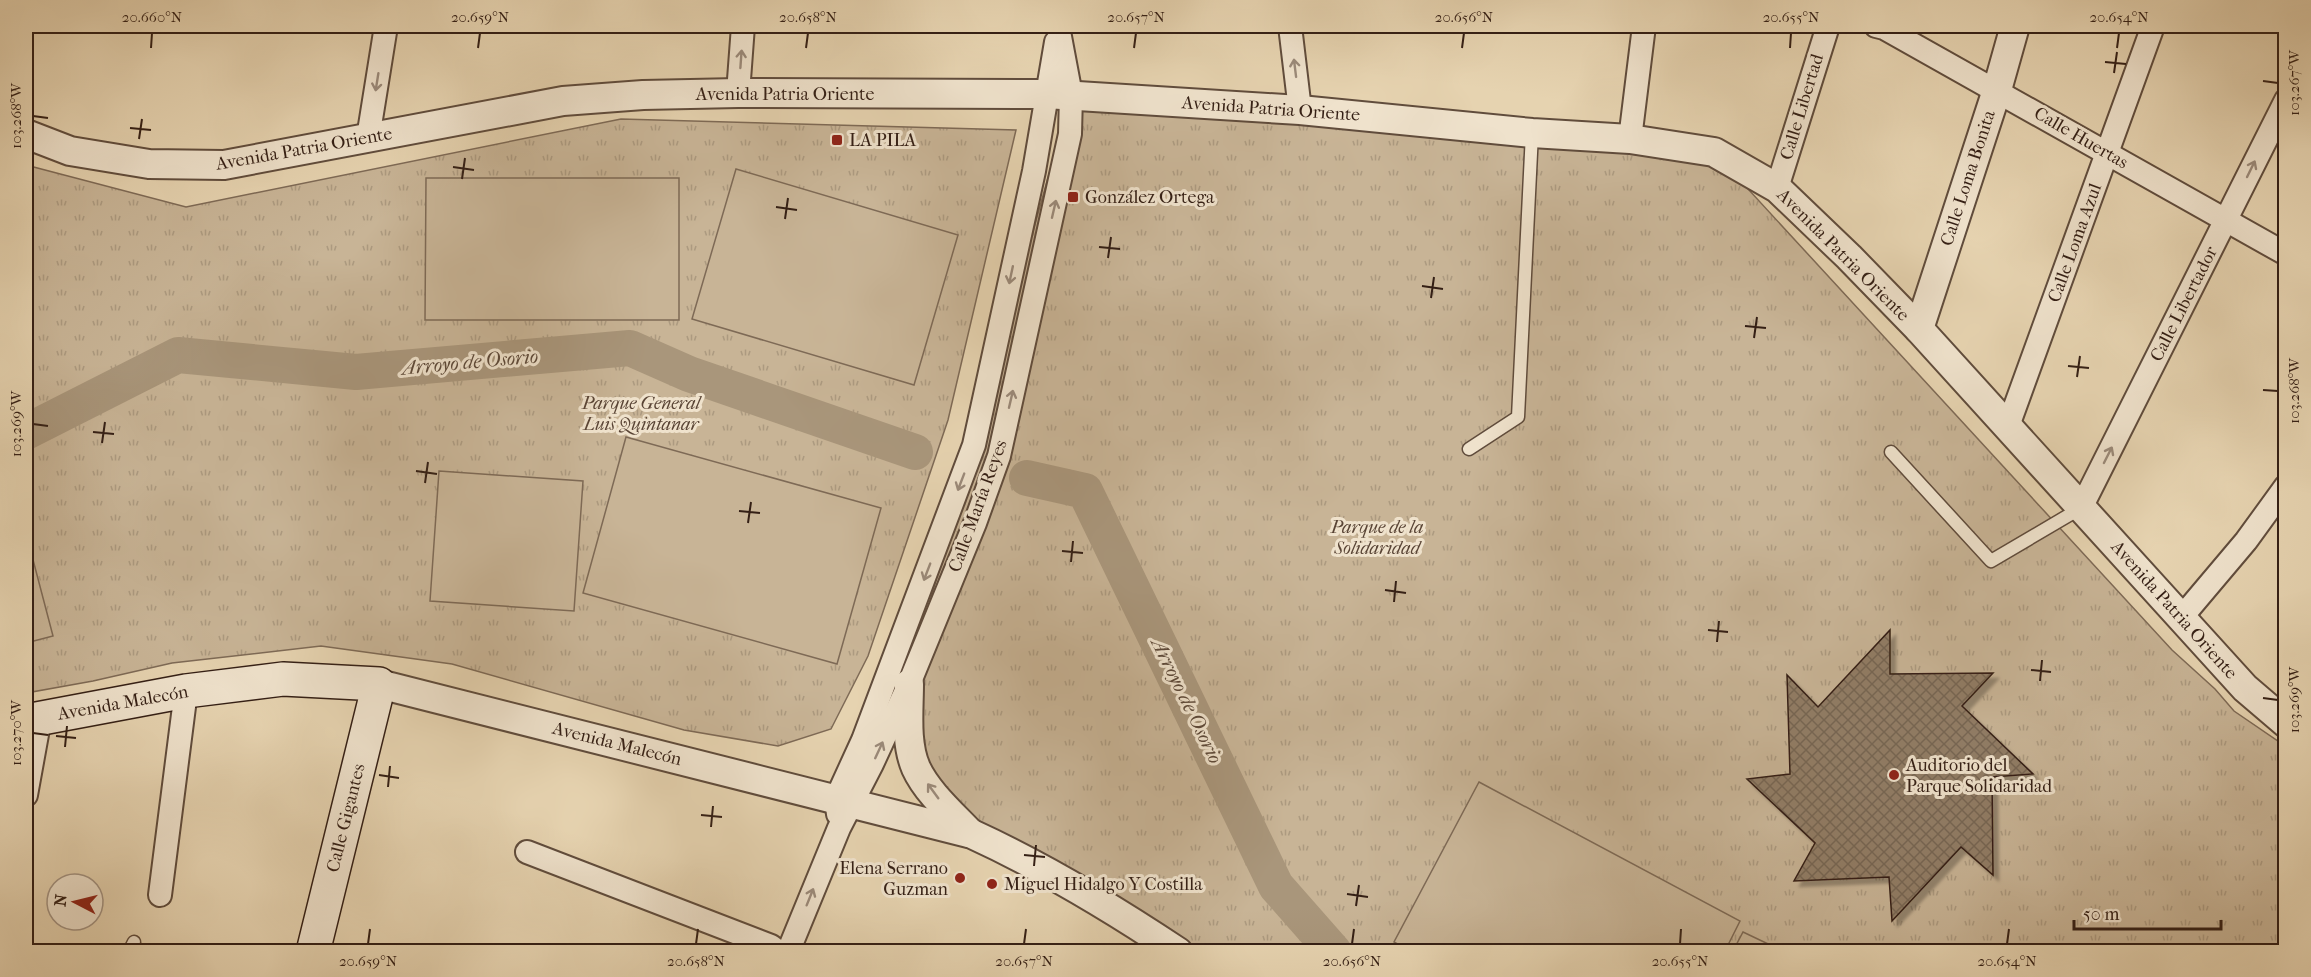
<svg xmlns="http://www.w3.org/2000/svg" width="2311" height="977" font-family="'IM FELL French Canon',serif">
	<style>
		.park { fill: url(#park-tufts); stroke: #7e6a56; stroke-width: 1.5 }
		.pitch { fill: #c8b496; stroke: #7e6a56; stroke-width: 1.5 }
		.lines { fill: none; stroke-linecap: round; stroke-linejoin: round }
		.river { stroke: #a9967b; stroke-width: 36 }
		.building { fill: url(#building-cross-hatch); stroke: #341f15; stroke-width: 1.5; filter: url(#shadow) }
		.service-casing { stroke: #604c3c; stroke-width: 15 }
		.minor-casing { stroke: #604c3c; stroke-width: 26 }
		.tertiary-casing { stroke: #604c3c; stroke-width: 32 }
		.secondary-casing { stroke: #341f15; stroke-width: 36 }
		.service { stroke: #efe2cc; stroke-width: 12 }
		.minor { stroke: #efe2cc; stroke-width: 22 }
		.tertiary { stroke: #efe2cc; stroke-width: 28 }
		.secondary { stroke: #efe2cc; stroke-width: 33 }
		.oneway { stroke: #9b8a7a }
		.ticks { fill: none; stroke: #341f15; stroke-width: 2 }
		.poi-dot { fill: #8f2418; stroke: #efe2cc; stroke-width: 2 }
		.labels { text-anchor: middle; dominant-baseline: central; stroke-width: 6; stroke-linejoin: round; paint-order: stroke }
		.street-label { font-size: 18px; fill: #341f15; stroke: #efe2cc }
		.poi-label { font-size: 18px; fill: #341f15; stroke: #efe2cc; text-anchor: start }
		.park-label { font-size: 18px; font-style: italic; fill: #594435; stroke: #efe2cc }
		.water-label { font-size: 20px; font-style: italic; fill: #5d4939; stroke: #efe2cc }
		.neatline { fill: none; stroke: #341f15; stroke-width: 2 }
		.ticks-label { font-size: 15px; text-anchor: middle; fill: #341f15 }
	</style>
	<defs>
		<pattern id="park-tufts" width="24" height="20" patternUnits="userSpaceOnUse" patternTransform="scale(1.5)"><rect width="24" height="20" fill="#c8b496"/><path d="M3 7l-1-3M5 7V3M7 7l1-3M15 17l-1-3M17 17v-4M19 17l1-3" fill="none" stroke="#ac9a80"/></pattern>
		<pattern id="building-cross-hatch" width="8" height="8" patternUnits="userSpaceOnUse" patternTransform="scale(1.5)"><rect width="8" height="8" fill="#917d66"/><path d="M0 0l8 8M0 8l8-8" fill="none" stroke="#776653"/></pattern>
		<filter id="shadow"><feDropShadow dx="5.5" dy="5.5" stdDeviation="1.5" flood-color="#0004"/></filter>
	</defs>
	<rect width="100%" height="100%" fill="#e6d3b0"/>
	<filter id="stains"><feTurbulence type="fractalNoise" baseFrequency=".00333" numOctaves="4"/><feColorMatrix values="0 0 0 0 .2 0 0 0 0 .09 0 0 0 0 .02 0 0 0 .5 -.17"/></filter>
	<radialGradient id="worn" r=".72"><stop offset=".6" stop-color="#630" stop-opacity="0"/><stop offset="1" stop-color="#630" stop-opacity=".3"/></radialGradient>
	<g class="park">
		<polygon points="1071,95 1714,152 2172,650 2215,689 2234,711 2285,746 2285,951 1165,951 972,834 916,767 903,698"/>
		<polygon points="621,119 1016,130 948,420 868,656 831,729 778,746 684,730 452,664 321,646 172,663 93,681 26,693 26,165 186,207"/>
	</g>
	<g class="pitch">
		<polygon points="736,169 958,235 914,385 692,319"/>
		<polygon points="426,178 679,178 679,320 425,320"/>
		<polygon points="626,437 881,508 837,664 583,593"/>
		<polygon points="439,471 583,481 574,611 430,601"/>
		<polygon points="26,533 53,636 26,643"/>
		<polygon points="1479,782 1740,921 1725,951 1412,952 1394,942"/>
		<polygon points="1743,932 1783,951 1733,951"/>
	</g>
	<g class="lines">
		<g class="river">
			<polyline points="26,432 178,355 356,372 630,348 689,374 915,452"/>
			<polyline points="1027,478 1085,491 1276,886 1334,952"/>
		</g>
	</g>
	<polygon class="building" points="1890,630 1890,674 1993,673 1962,706 2033,774 1992,777 1993,875 1961,847 1892,921 1889,877 1794,881 1815,843 1747,779 1790,774 1787,675 1818,707"/>
	<g class="lines">
		<defs>
			<g id="service">
				<polyline points="1469,449 1518,417 1532,133"/>
				<polyline points="1891,452 1991,561 2081,508"/>
				<polyline points="129,952 134,942"/>
			</g>
			<g id="minor">
				<polyline points="1290,26 1300,110"/>
				<polyline points="1876,26 1884,28 2286,254"/>
				<polyline points="738,93 743,26"/>
				<polyline points="368,138 386,26"/>
				<polyline points="1630,139 1644,26"/>
				<polyline points="1777,188 1828,26"/>
				<polyline points="2008,426 2153,26"/>
				<polyline points="2081,508 2286,100"/>
				<polyline points="2181,618 2246,541 2286,486"/>
				<polyline points="26,795 40,718"/>
				<polyline points="838,814 836,799 863,740 974,445 1034,171 1056,42"/>
				<polyline points="527,852 771,946 779,952"/>
				<polyline points="160,895 186,691"/>
				<polyline points="788,952 839,828 872,764 909,684 975,523 999,456 1070,134 1071,95 1058,26"/>
			</g>
			<g id="tertiary">
				<polyline points="26,134 70,151 149,164 224,165 563,101 643,95 738,93 1046,94 1300,110 1532,133 1630,139 1714,152 1777,188 1849,257 1919,329 2245,688 2286,723"/>
				<polyline points="1919,329 1997,90 2015,26"/>
				<path d="M379 684 972 834C1044 867 1112 908 1178 952"/>
				<path d="M909 684C909 710 905 743 916 768 927 792 952 814 970 833"/>
			</g>
			<polyline id="secondary" points="26,721 186,691 283,679 379,684 313,952"/>
		</defs>
		<use href="#service" class="service-casing"/>
		<use href="#minor" class="minor-casing"/>
		<use href="#tertiary" class="tertiary-casing"/>
		<use href="#secondary" class="secondary-casing"/>
		<use href="#service" class="service"/>
		<use href="#minor" class="minor"/>
		<use href="#tertiary" class="tertiary"/>
		<use href="#secondary" class="secondary"/>
	</g>
	<defs><path id="oneway-shaft" d="M-6 0H5M1.5-3L5.5 0L1.5 3" fill="none" stroke-width="1.6" stroke-linecap="round" stroke-linejoin="round" transform="scale(1.5)"/></defs>
	<g class="oneway">
		<use href="#oneway-shaft" transform="translate(741 59) rotate(-86)"/>
		<use href="#oneway-shaft" transform="translate(1295 68) rotate(-97)"/>
		<use href="#oneway-shaft" transform="translate(377 82) rotate(99)"/>
		<use href="#oneway-shaft" transform="translate(2251 169) rotate(-64)"/>
		<use href="#oneway-shaft" transform="translate(1054 209) rotate(-77)"/>
		<use href="#oneway-shaft" transform="translate(1011 275) rotate(102)"/>
		<use href="#oneway-shaft" transform="translate(1011 399) rotate(-77)"/>
		<use href="#oneway-shaft" transform="translate(2108 455) rotate(-63)"/>
		<use href="#oneway-shaft" transform="translate(961 482) rotate(111)"/>
		<use href="#oneway-shaft" transform="translate(927 572) rotate(111)"/>
		<use href="#oneway-shaft" transform="translate(879 750) rotate(-65)"/>
		<use href="#oneway-shaft" transform="translate(933 791) rotate(-126)"/>
		<use href="#oneway-shaft" transform="translate(810 897) rotate(-68)"/>
	</g>
	<path class="ticks" d="M151 48 152 33M478 48 480 33M806 48 808 33M1134 48 1136 33M1462 48 1464 33M1790 48 1791 33M2117 48 2119 33M2105 62 2126 64M2114 73 2117 52M2263 81 2278 83M33 116 48 118M130 128 151 130M139 139 142 119M453 167 474 170M462 179 465 158M776 207 797 210M785 219 788 198M1099 247 1120 249M1108 258 1111 237M1422 286 1443 289M1431 298 1434 277M1745 326 1766 328M1754 338 1757 317M2068 366 2089 368M2077 377 2080 356M2263 390 2278 391M33 424 48 426M93 432 114 434M102 443 105 422M416 471 437 474M425 483 428 462M739 511 760 513M748 523 751 502M1062 551 1083 553M1071 562 1073 541M1385 590 1406 593M1394 602 1396 581M1708 630 1728 632M1717 642 1719 621M2031 670 2051 672M2040 681 2042 660M2263 698 2278 700M33 733 48 735M56 736 76 738M65 747 67 726M379 775 399 778M388 787 390 766M701 815 722 817M711 827 713 806M1024 855 1045 857M1034 866 1036 845M1347 894 1368 897M1356 906 1359 885M368 944 370 929M696 944 698 929M1024 944 1026 929M1352 944 1354 929M1680 944 1681 929M2007 944 2009 929"/>
	<g class="poi-dot">
		<rect x="831" y="134" width="12" height="12" rx="3"/>
		<rect x="1067" y="191" width="12" height="12" rx="3"/>
		<circle cx="1894" cy="775" r="6"/>
		<circle cx="960" cy="878" r="6"/>
		<circle cx="992" cy="884" r="6"/>
	</g>
	<g class="labels">
		<g class="street-label">
			<text x="785" y="94">Avenida Patria Oriente</text>
			<text transform="translate(1802 107) rotate(-73)">Calle Libertad</text>
			<text transform="translate(1271 109) rotate(4)">Avenida Patria Oriente</text>
			<text transform="translate(2081 138) rotate(30)">Calle Huertas</text>
			<text transform="translate(304 149) rotate(-10)">Avenida Patria Oriente</text>
			<text transform="translate(1968 178) rotate(-72)">Calle Loma Bonita</text>
			<text transform="translate(2075 243) rotate(-70)">Calle Loma Azul</text>
			<text transform="translate(1843 255) rotate(45)">Avenida Patria Oriente</text>
			<text transform="translate(2184 304) rotate(-63)">Calle Libertador</text>
			<text transform="translate(978 506) rotate(-70)">Calle María Reyes</text>
			<text transform="translate(2174 610) rotate(48)">Avenida Patria Oriente</text>
			<text transform="translate(123 703) rotate(-10)">Avenida Malecón</text>
			<text transform="translate(617 744) rotate(14)">Avenida Malecón</text>
			<text transform="translate(346 818) rotate(-76)">Calle Gigantes</text>
		</g>
		<g class="poi-label">
			<text x="849" y="140">LA PILA</text>
			<text x="1085" y="197">González Ortega</text>
			<text x="1906" y="765">Auditorio del<tspan x="1906" dy="21">Parque Solidaridad</tspan></text>
			<text x="948" y="868" text-anchor="end">Elena Serrano<tspan x="948" dy="21">Guzman</tspan></text>
			<text x="1004" y="884">Miguel Hidalgo Y Costilla</text>
		</g>
		<g class="park-label">
			<text x="641" y="403">Parque General<tspan x="641" dy="21">Luis Quintanar</tspan></text>
			<text x="1377" y="527">Parque de la<tspan x="1377" dy="21">Solidaridad</tspan></text>
		</g>
		<g class="water-label">
			<text transform="translate(470 362) rotate(-5)">Arroyo de Osorio</text>
			<text transform="translate(1187 701) rotate(64)">Arroyo de Osorio</text>
		</g>
	</g>
	<rect width="2311" height="977" fill="none" stroke="#e6d3b0" stroke-width="66"/>
	<g transform="translate(75 902) rotate(277)"><circle r="28" fill="#efe2cc" stroke="#a49483" stroke-width="1.5"/>
	<path d="M0-4.5L10 22L0 15L-10 22Z" fill="#8f2418"/>
	<text y="-9" font-size="16" font-weight="bold" text-anchor="middle" fill="#341f15">N</text>
	</g>
	<path d="M2074 920v9h147v-9" fill="none" stroke="#341f15" stroke-width="3"/>
	<text x="2083" y="920" font-size="18" fill="#341f15" stroke="#efe2cc" stroke-width="4.5" paint-order="stroke">50 m</text>
	<rect x="33" y="33" width="2245" height="911" class="neatline"/>
	<g class="ticks-label">
		<text x="152" y="22">20.660°N</text>
		<text x="480" y="22">20.659°N</text>
		<text x="808" y="22">20.658°N</text>
		<text x="1136" y="22">20.657°N</text>
		<text x="1464" y="22">20.656°N</text>
		<text x="1791" y="22">20.655°N</text>
		<text x="2119" y="22">20.654°N</text>
		<text transform="translate(2294 83) rotate(-90)" y="5">103.267°W</text>
		<text transform="translate(16 116) rotate(-90)" y="5">103.268°W</text>
		<text transform="translate(2294 391) rotate(-90)" y="5">103.268°W</text>
		<text transform="translate(16 424) rotate(-90)" y="5">103.269°W</text>
		<text transform="translate(2294 700) rotate(-90)" y="5">103.269°W</text>
		<text transform="translate(16 733) rotate(-90)" y="5">103.270°W</text>
		<text x="368" y="966">20.659°N</text>
		<text x="696" y="966">20.658°N</text>
		<text x="1024" y="966">20.657°N</text>
		<text x="1352" y="966">20.656°N</text>
		<text x="1680" y="966">20.655°N</text>
		<text x="2007" y="966">20.654°N</text>
	</g>
	<rect width="100%" height="100%" filter="url(#stains)"/>
	<rect width="100%" height="100%" fill="url(#worn)"/>
</svg>
